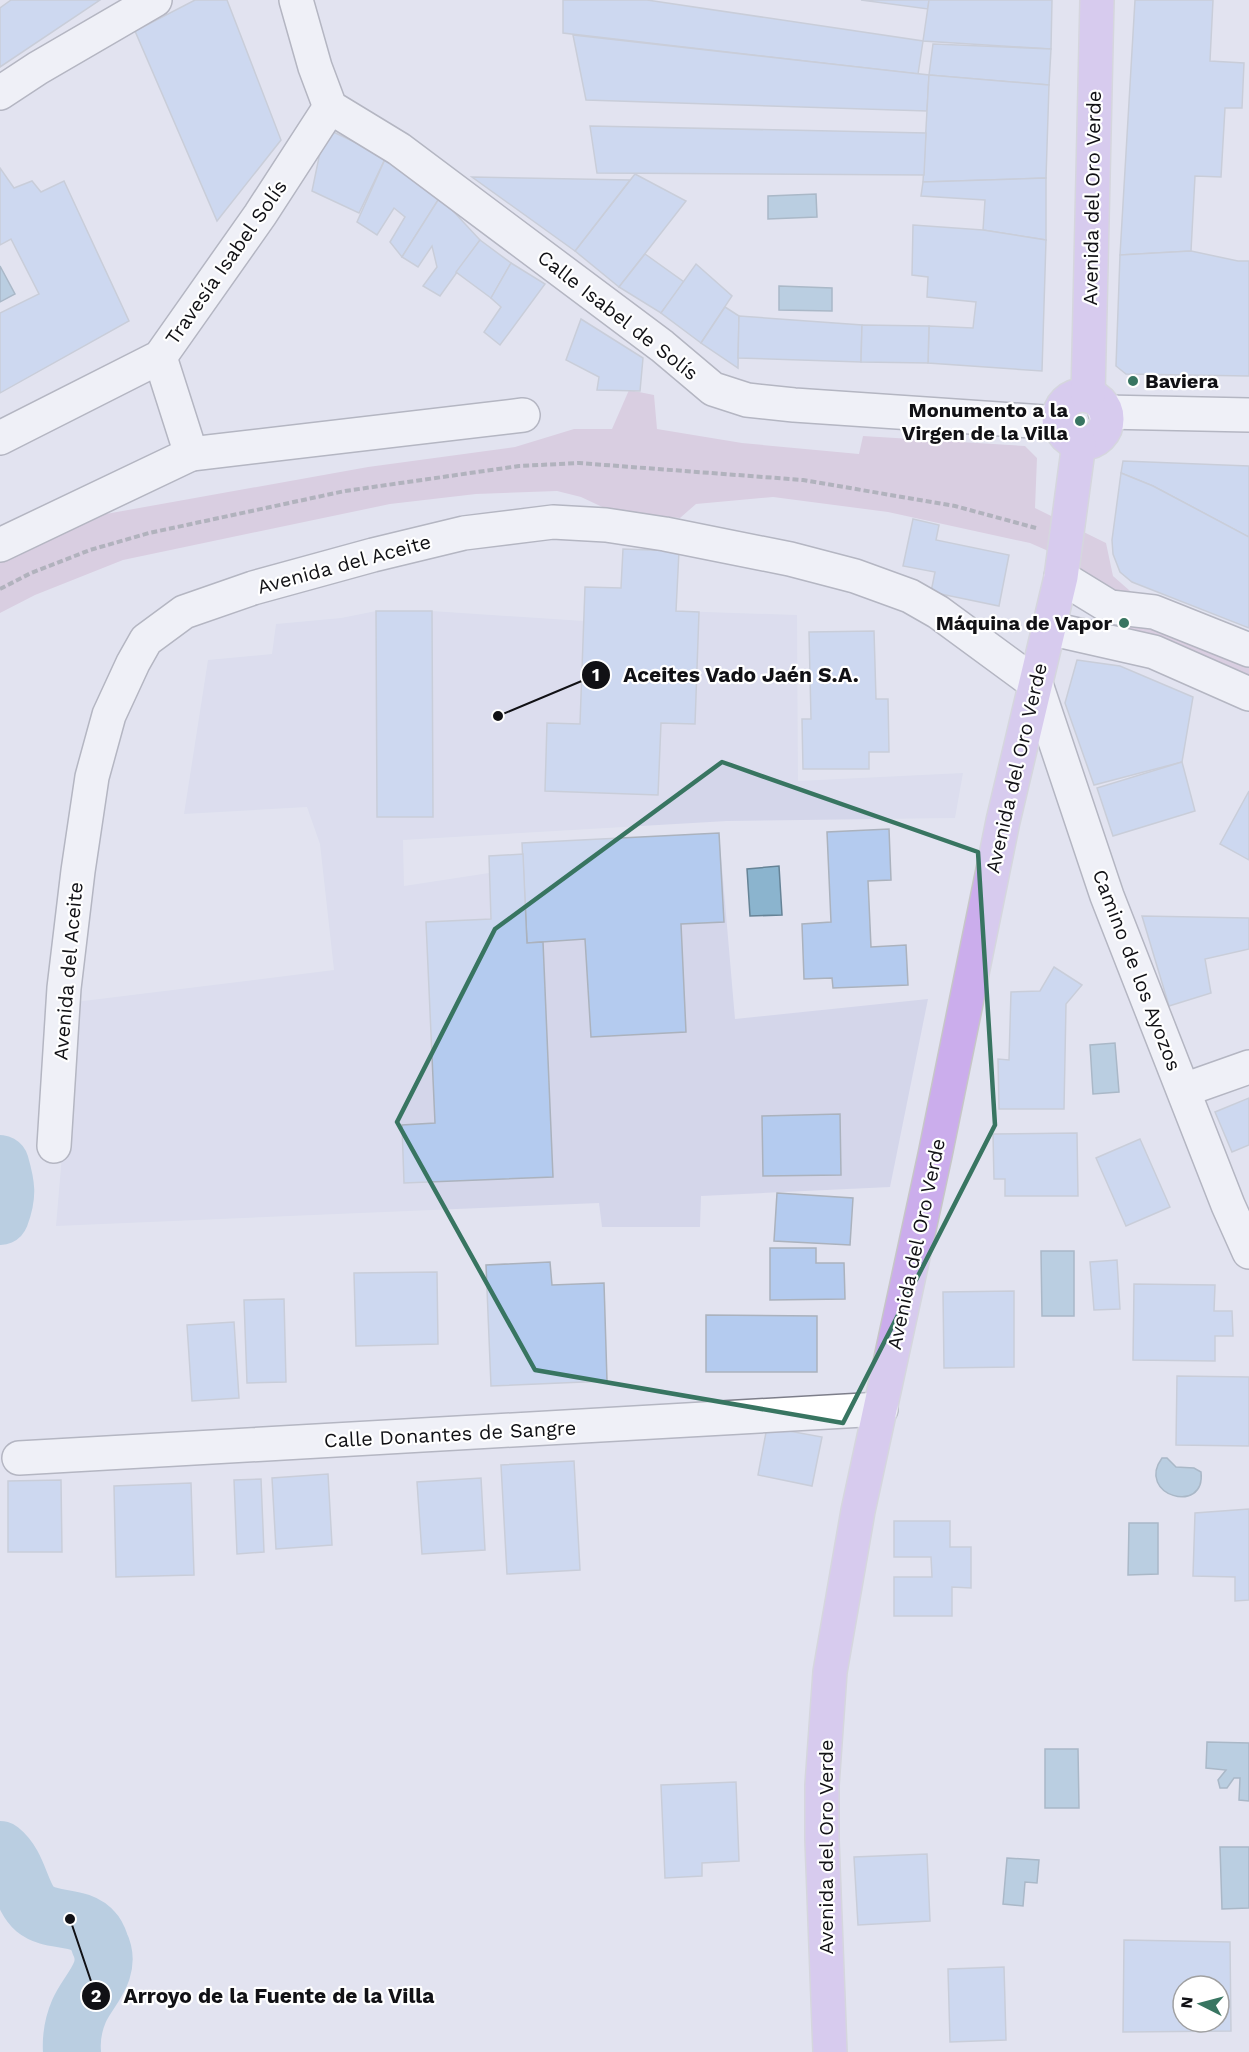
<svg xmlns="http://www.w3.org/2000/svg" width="1249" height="2052" font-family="'Work Sans',sans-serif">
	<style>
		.built { fill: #d4d6ea }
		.green { fill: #cfb4ce }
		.water { fill: #8bb4ce; stroke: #668396; stroke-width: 1.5 }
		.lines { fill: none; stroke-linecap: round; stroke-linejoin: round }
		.river { stroke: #8bb4ce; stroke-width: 58 }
		.building { fill: #b4cbef; stroke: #abb2bd; stroke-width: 1.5; fill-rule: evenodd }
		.minor-casing { stroke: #7d7e8a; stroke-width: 36 }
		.major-casing { stroke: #c6c6c7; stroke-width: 36 }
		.path { stroke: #76767e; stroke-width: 4; stroke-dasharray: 6 3; stroke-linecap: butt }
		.minor { stroke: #fff; stroke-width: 33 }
		.major { stroke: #cbadec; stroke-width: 33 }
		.marked { fill: none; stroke: #387561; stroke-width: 4.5; stroke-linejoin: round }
		.poi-dot { fill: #387561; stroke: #fff; stroke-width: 2 }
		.labels { text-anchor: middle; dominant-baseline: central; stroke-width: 4.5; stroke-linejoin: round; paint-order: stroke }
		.street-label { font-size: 20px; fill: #111115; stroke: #fff }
		.poi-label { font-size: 20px; font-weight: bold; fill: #111115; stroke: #fff; text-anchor: end }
		.leader { fill: none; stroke: #111115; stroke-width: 2 }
		.callout-dot { fill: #111115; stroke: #fff; stroke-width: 2 }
		.mark-label { font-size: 18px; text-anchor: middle; font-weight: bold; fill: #fff }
		.callout-label { font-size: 21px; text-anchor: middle; font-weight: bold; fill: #111115; stroke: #fff; stroke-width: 4.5; stroke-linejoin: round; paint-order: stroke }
	</style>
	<rect width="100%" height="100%" fill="#e2e3f0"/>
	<polygon class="built" points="623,549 679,551 676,611 797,615 798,781 963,773 955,818 727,821 403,840 404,886 489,873 489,856 523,854 522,843 719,833 735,1019 928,999 890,1187 701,1196 700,1227 602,1227 599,1203 56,1226 75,1002 334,970 320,844 307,807 184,814 208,660 272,654 276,624 341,618 376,611 432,611 584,621 585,587 621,588"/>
	<polygon class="green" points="629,390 654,395 657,429 742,443 859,454 863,436 1025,446 1037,458 1035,508 1106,543 1113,576 1154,612 1249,650 1249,687 1113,633 1071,561 1030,543 888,512 773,497 696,504 680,518 613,512 581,497 557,491 476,494 390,504 123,560 35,595 0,613 0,555 61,522 368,467 515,447 574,429 612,429"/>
	<g class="water">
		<polygon points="816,194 817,217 768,219 768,196"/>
		<polygon points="0,266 15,294 0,302"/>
		<polygon points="779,286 832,288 832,311 779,310"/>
		<polygon points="779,866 782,915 750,916 747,869"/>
		<polygon points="1115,1043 1119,1092 1093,1094 1090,1045"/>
		<polygon points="1041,1251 1074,1251 1074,1316 1042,1316"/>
		<path d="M1162 1458H1167L1176 1467 1194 1468 1201 1472C1206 1516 1135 1495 1162 1458Z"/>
		<polygon points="1129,1523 1158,1523 1158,1574 1128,1575"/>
		<polygon points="1207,1742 1249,1743 1249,1801 1239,1800 1240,1778 1234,1778 1227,1788 1220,1788 1218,1780 1226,1770 1206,1768"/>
		<polygon points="1045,1749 1078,1749 1079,1808 1045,1808"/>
		<polygon points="1220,1847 1249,1847 1249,1908 1222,1909"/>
		<polygon points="1007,1858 1039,1860 1037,1883 1025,1882 1023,1906 1003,1904"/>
	</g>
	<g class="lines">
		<g class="river">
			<path d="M0 1164C6 1185 8 1195 0 1216"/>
			<path d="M0 1850C19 1865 20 1896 35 1909 52 1923 79 1914 94 1932 97 1935 99 1941 100 1944 113 1971 88 1990 79 2011 73 2025 71 2038 72 2052"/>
		</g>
	</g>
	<g class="building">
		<polygon points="11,0 100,0 0,67 0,8"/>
		<polygon points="195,0 227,0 281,140 217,221 135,31"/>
		<polygon points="563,0 647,0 923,41 918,74 563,33"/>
		<polygon points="861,0 929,0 928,9"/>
		<polygon points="929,0 1052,0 1051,49 923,41"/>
		<polygon points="1135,0 1213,0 1210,61 1244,63 1242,108 1225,108 1221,177 1195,176 1191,251 1120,255"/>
		<polygon points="573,35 929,75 927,111 586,100"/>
		<polygon points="933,44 1051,49 1049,85 929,75"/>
		<polygon points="929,75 1049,85 1046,178 923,182"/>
		<polygon points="590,126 926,133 924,175 597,173"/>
		<polygon points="325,128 386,157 359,213 312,191"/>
		<polygon points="386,157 440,197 402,257 390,242 405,217 394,208 377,235 357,222"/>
		<polygon points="0,168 14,188 32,181 41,192 64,181 129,321 0,393 0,313 39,294 11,239 0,245"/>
		<polygon points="635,174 686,201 619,287 575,251"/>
		<polygon points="472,177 630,180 575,251"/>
		<polygon points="1046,178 1046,240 983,230 985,200 921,196 923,182"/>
		<polygon points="440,197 480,240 440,296 423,286 437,267 432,246 418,267 402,257"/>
		<polygon points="913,225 983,230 1046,240 1042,371 928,363 929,326 973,328 976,302 927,297 928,277 912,275"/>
		<polygon points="480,240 511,263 491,298 456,272"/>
		<polygon points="1191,251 1238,261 1249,261 1249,376 1126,374 1116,366 1120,255"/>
		<polygon points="645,254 684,282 661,313 619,287"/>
		<polygon points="511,263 545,284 500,345 484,332 501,307 491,298"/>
		<polygon points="696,264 732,296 701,343 661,313"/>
		<polygon points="725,307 739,316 738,368 701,343"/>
		<polygon points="739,316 862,325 861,362 738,358"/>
		<polygon points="581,319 643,358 640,391 597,390 599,377 566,360"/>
		<polygon points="862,325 929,326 928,363 861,362"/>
		<polygon points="1123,461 1249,466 1249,537 1153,486 1121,473"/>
		<polygon points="1121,473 1153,486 1249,537 1249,628 1132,582 1120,572 1113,554 1112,540"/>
		<polygon points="913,519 939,525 936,540 1009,555 999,606 931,592 935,572 903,566"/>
		<polygon points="623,549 679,551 676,611 699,612 695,724 661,723 658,795 545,791 547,723 580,724 585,587 621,588"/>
		<polygon points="376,611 432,611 433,817 377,817"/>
		<polygon points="874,631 876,699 888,699 889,752 869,752 869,769 803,769 802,719 811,719 809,632"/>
		<polygon points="1077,660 1120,666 1193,697 1182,762 1094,785 1065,703"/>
		<polygon points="1182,762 1195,811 1113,836 1097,788"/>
		<polygon points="1249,791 1249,860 1220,844"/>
		<polygon points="889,829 891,880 868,881 871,947 906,945 908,985 833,988 832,978 804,979 802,924 831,922 827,832"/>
		<polygon points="719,833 724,922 681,924 686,1032 591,1037 585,939 527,943 522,843"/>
		<polygon points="523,854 527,943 543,942 553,1177 404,1183 402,1125 435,1123 426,922 491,919 489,856"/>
		<polygon points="1142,916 1249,918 1249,949 1205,959 1211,993 1169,1006"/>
		<polygon points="1054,967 1082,985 1066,1004 1064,1109 999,1109 998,1059 1009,1060 1011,992 1040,991"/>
		<polygon points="1249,1098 1249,1145 1232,1152 1215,1112"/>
		<polygon points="840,1114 841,1175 763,1176 762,1116"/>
		<polygon points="1077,1133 1078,1196 1005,1196 1005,1179 994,1179 993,1134"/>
		<polygon points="1140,1139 1170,1207 1126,1226 1096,1158"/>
		<polygon points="777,1193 853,1198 850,1245 774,1241"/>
		<polygon points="770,1248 816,1248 816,1263 844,1263 845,1299 770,1300"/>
		<polygon points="1117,1260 1120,1309 1094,1310 1090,1262"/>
		<polygon points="550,1262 552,1285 604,1283 607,1381 491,1386 486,1265"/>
		<polygon points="437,1272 438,1344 356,1346 354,1273"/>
		<polygon points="1134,1284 1215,1285 1214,1311 1232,1311 1233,1336 1215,1336 1215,1361 1133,1360"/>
		<polygon points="1014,1291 1014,1367 944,1368 943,1292"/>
		<polygon points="284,1299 286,1382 247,1383 244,1300"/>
		<polygon points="706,1315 817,1316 817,1372 706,1372"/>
		<polygon points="234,1322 239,1398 192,1401 187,1325"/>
		<polygon points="1177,1376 1249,1377 1249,1446 1176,1445"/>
		<polygon points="767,1427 822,1437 812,1486 758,1475"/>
		<polygon points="574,1461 580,1570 507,1574 501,1465"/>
		<polygon points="328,1474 332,1545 276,1549 272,1478"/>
		<polygon points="481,1478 485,1550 422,1554 417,1482"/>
		<polygon points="261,1479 264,1552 237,1554 234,1480"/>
		<polygon points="61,1480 62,1552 8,1552 8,1481"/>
		<polygon points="191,1483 194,1575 116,1577 114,1486"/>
		<polygon points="1249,1509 1249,1600 1235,1601 1235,1577 1193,1576 1195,1513"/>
		<polygon points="894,1521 950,1521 950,1547 971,1547 971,1588 952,1587 952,1616 894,1616 894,1577 932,1577 931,1557 894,1557"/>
		<polygon points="736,1782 739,1861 702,1863 702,1876 665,1878 661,1785"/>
		<polygon points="927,1854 930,1921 858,1925 854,1857"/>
		<path d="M1124 1940 1230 1942 1231 2031 1123 2032ZM1183 1986H1219V2022H1183Z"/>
		<polygon points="1004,1967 1006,2040 950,2042 948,1969"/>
	</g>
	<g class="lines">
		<defs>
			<g id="minor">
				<polyline points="296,0 315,67 330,107 399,149 662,346 713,389 747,400 794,405 1059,423"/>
				<polyline points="0,93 38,68 155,0"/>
				<polyline points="1105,412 1249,415"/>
				<polyline points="0,438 160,357 260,215 330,107"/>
				<polyline points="191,454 523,415"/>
				<polyline points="0,545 191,454 160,357"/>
				<polyline points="1061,577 1110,607 1154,612 1249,650"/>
				<polyline points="1048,628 1154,652 1249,694"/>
				<polyline points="1184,1090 1249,1067"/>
				<polyline points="54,1146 64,988 78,871 92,777 109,715 133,663 146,640 184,612 253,588 373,555 464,533 553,522 606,525 665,534 790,559 855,576 910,596 938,612 1036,684 1107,896 1228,1205 1249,1252"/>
				<polyline points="19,1458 881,1409"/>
			</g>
			<g id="major">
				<circle cx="1083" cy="419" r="24"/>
				<polyline points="1088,396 1097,0"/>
				<polyline points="830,2052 822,1840 822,1785 830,1672 858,1511 935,1155 1003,821 1061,577 1079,443"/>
			</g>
		</defs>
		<use href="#minor" class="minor-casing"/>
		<use href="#major" class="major-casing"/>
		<polyline class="path" points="0,589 31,573 90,550 149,533 345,491 519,466 579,463 803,480 955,506 1036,528"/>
		<use href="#minor" class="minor"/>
		<use href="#major" class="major"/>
	</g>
	<path d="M0 0H1249V2052H0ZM722 762 978 852 995 1125 843 1423 535 1370 397 1122 495 929Z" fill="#e2e3f0" fill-opacity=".55" fill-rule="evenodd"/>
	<path class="marked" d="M722 762 978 852 995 1125 843 1423 535 1370 397 1122 495 929Z"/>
	<g class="poi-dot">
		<circle cx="1133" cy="381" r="6"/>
		<circle cx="1080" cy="421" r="6"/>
		<circle cx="1124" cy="623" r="6"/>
	</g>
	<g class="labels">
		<g class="street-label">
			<text transform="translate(1092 198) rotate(-89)">Avenida del Oro Verde</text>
			<text transform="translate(226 262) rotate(-55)">Travesía Isabel Solís</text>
			<text transform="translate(618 315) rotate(38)">Calle Isabel de Solís</text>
			<text transform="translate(344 564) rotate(-15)">Avenida del Aceite</text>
			<text transform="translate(1016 768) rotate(-77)">Avenida del Oro Verde</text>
			<text transform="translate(1137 970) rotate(69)">Camino de los Ayozos</text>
			<text transform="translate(68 971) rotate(-85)">Avenida del Aceite</text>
			<text transform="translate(916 1244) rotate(-78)">Avenida del Oro Verde</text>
			<text transform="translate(450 1434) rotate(-3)">Calle Donantes de Sangre</text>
			<text transform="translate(826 1847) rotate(-90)">Avenida del Oro Verde</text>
		</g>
		<g class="poi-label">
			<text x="1145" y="381" text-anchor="start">Baviera</text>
			<text x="1068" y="410">Monumento a la<tspan x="1068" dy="23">Virgen de la Villa</tspan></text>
			<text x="1112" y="623">Máquina de Vapor</text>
		</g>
	</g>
	<path class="leader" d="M498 716L596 675M70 1919L96 1996"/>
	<g class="callout-dot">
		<circle cx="498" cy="716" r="6"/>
		<circle cx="70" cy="1919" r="6"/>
		<circle cx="596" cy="675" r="15"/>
		<circle cx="96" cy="1996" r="15"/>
	</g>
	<g class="mark-label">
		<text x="596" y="681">1</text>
		<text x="96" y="2002">2</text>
	</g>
	<g class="callout-label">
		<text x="741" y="682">Aceites Vado Jaén S.A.</text>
		<text x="279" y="2003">Arroyo de la Fuente de la Villa</text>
	</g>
	<g transform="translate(1201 2004) rotate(276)"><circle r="28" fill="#ffffff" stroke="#a0a0a1" stroke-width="1.5"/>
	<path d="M0-4.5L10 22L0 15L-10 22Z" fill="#387561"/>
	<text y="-9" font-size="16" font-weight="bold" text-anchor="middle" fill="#111115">N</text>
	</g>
</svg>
